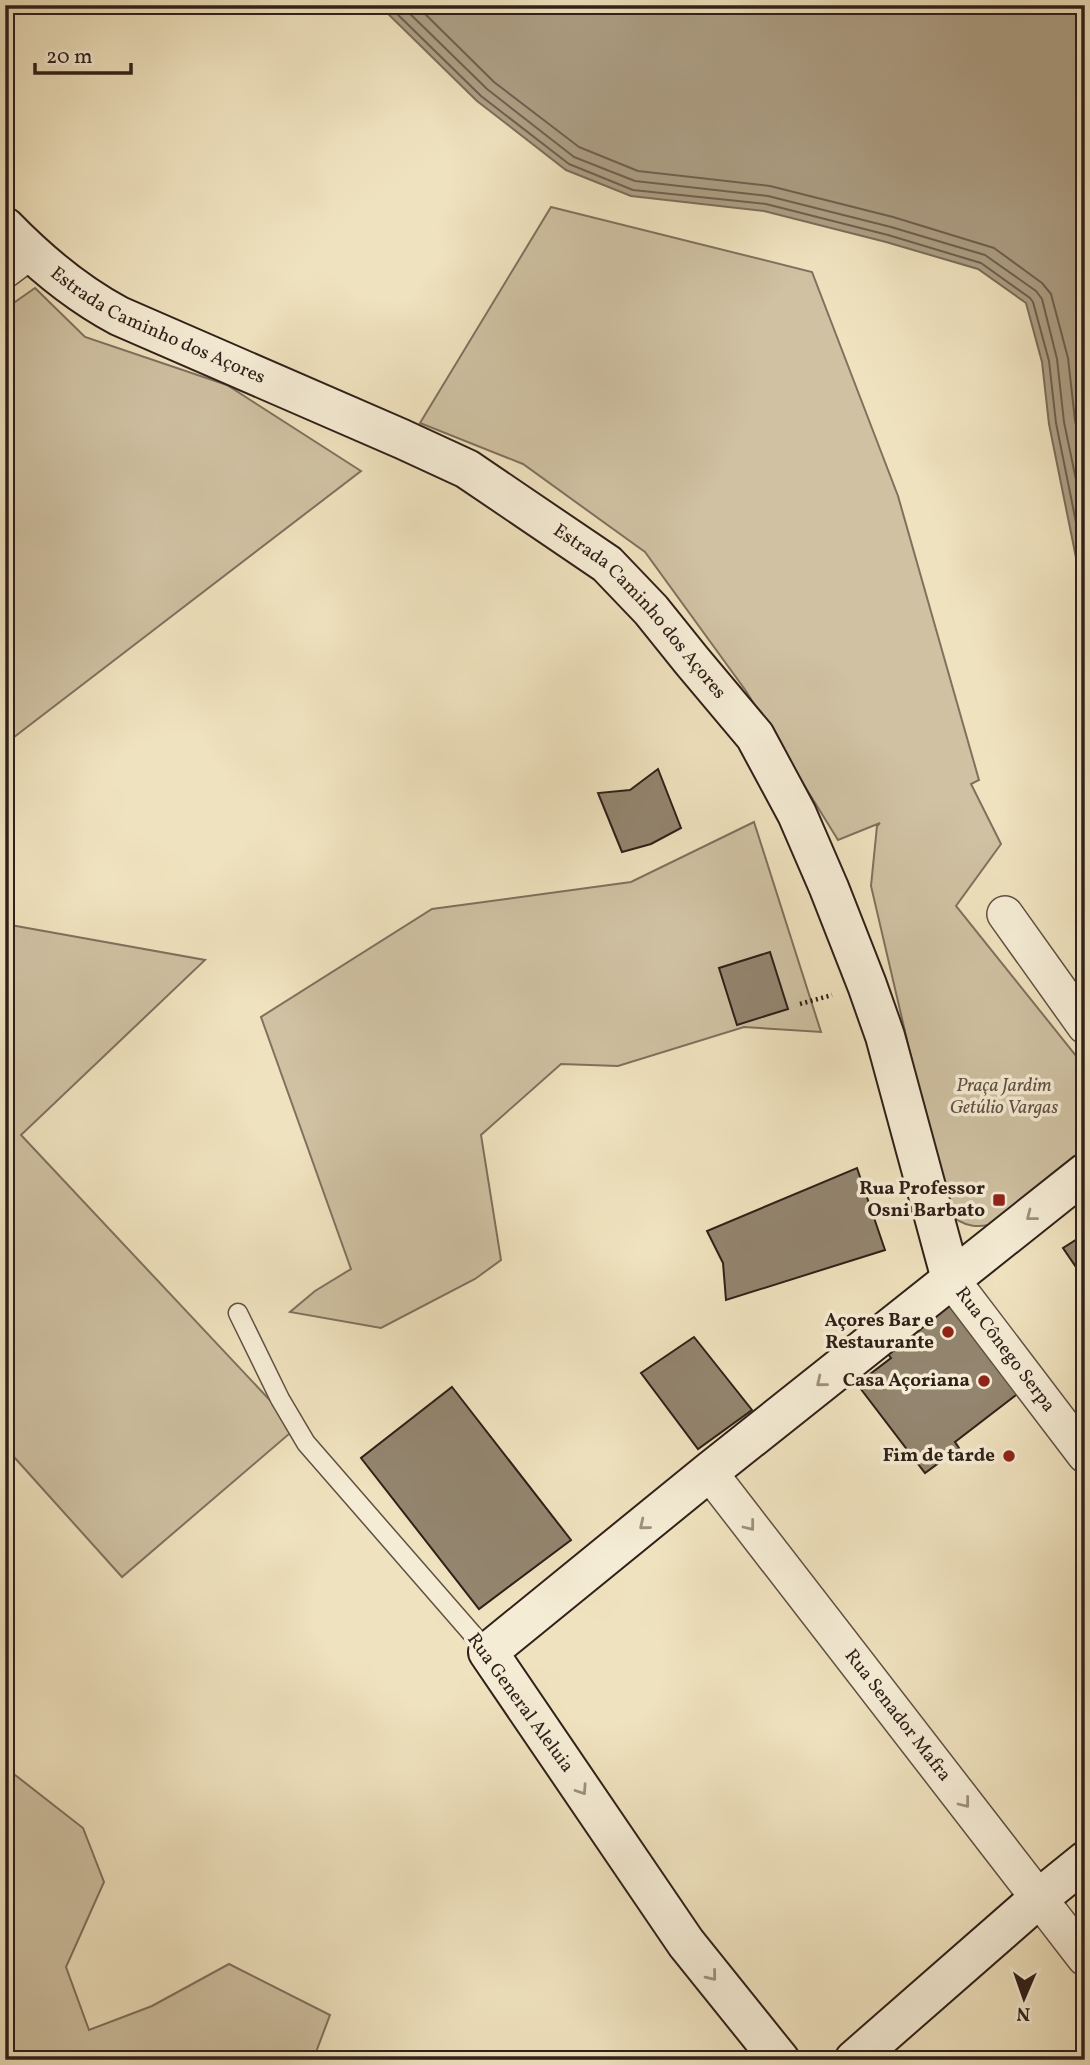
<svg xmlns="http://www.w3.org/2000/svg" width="1090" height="2065" font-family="Vollkorn,serif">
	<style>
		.green { fill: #cfc1a2; stroke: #80705e; stroke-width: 2 }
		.water { fill: #aea086; stroke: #7c6d5a; stroke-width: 2 }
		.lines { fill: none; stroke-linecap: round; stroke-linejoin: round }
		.shore { stroke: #6f6050; stroke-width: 2 }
		.building { fill: #93856f; stroke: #302019; stroke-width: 2 }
		.service-casing { stroke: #605042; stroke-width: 21 }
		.minor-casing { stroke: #605042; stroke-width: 38 }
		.secondary-casing { stroke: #302019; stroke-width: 42 }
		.path { stroke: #302019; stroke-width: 4.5; stroke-dasharray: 2 3.5; stroke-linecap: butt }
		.service { stroke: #f5ecd5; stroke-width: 18 }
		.minor { stroke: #f5ecd5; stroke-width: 35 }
		.secondary { stroke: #f5ecd5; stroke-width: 38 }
		.oneway { stroke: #9c9080 }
		.poi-dot { fill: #8f2418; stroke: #f5ecd5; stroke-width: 2.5 }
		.labels { text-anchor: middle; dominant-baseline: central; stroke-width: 7; stroke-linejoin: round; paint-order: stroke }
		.street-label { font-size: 19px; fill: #302019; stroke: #f5ecd5 }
		.park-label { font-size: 19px; font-style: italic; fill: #605042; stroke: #f5ecd5 }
		.poi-label { font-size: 19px; font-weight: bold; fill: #302019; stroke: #f5ecd5; text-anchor: end }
	</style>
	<rect width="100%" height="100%" fill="#efe2be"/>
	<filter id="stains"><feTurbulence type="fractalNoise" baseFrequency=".00286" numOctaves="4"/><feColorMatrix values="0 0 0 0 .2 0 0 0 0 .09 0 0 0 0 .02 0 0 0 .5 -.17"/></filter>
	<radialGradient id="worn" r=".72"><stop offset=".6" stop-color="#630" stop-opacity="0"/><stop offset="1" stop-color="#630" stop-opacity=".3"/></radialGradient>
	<g class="green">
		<path d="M551 207 812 272 898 496 979 780 971 784 1001 844 956 906 1085 1067V1158L1000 1222C979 1229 963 1228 947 1211L871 886 877 826 880 823 838 840 746 691 645 552 523 464 420 423Z"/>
		<polygon points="35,288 85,337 227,385 361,471 5,744 5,309"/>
		<polygon points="754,822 821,1032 744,1027 618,1066 561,1064 481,1135 501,1260 475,1279 381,1328 290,1312 315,1291 351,1269 261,1017 432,909 631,882"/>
		<polygon points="5,924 205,960 21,1135 296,1428 122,1577 5,1447"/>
		<polygon points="5,1603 11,1610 10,1771 83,1828 104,1882 66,1967 89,2030 152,2006 229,1964 330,2015 313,2060 5,2060"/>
	</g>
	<polygon class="water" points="379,5 1085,5 1085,602 1049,424 1042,362 1026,303 978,269 886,242 764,211 631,196 566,170 477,101"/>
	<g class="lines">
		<g class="shore">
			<polyline points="388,5 481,96 569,164 633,190 766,204 888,235 981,263 1030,298 1033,302 1049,361 1056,423 1085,567"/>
			<polyline points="401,5 487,89 574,157 635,181 768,196 891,227 985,255 1036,291 1042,299 1057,359 1064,422 1085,523"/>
			<polyline points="416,5 494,82 579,147 638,171 770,186 893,217 994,248 1042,283 1051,294 1068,358 1075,420 1085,470"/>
		</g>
	</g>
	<g class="building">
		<polygon points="658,769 681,828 651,844 622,852 598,793 630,790"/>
		<polygon points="770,952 788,1009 737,1025 719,968"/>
		<polygon points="857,1168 885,1250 726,1300 723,1263 707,1231"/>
		<polygon points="1085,1234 1085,1261 1076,1267 1063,1248"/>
		<polygon points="952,1292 1025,1388 955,1442 959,1448 925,1473 857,1384 891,1358 881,1345"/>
		<polygon points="694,1337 752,1410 698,1449 641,1373"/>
		<polygon points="452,1387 571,1540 479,1609 361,1458"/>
	</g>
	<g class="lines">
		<defs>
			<polyline id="service" points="238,1313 280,1399 306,1443 488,1652"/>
			<g id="minor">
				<polyline points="5,270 29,252"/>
				<polyline points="1005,914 1085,1026"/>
				<path id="s1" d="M951 1279 1085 1455"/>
				<path id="s2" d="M709 1472 1085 1958"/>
			</g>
			<g id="secondary">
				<path id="s3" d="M5 227C39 262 76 293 119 316L402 439 467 469 607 564 651 610 692 661 755 736 797 814 829 888 867 985 885 1036 951 1279"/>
				<polyline points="780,2060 686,1943 488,1652 709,1472 1085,1173"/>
				<polyline points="854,2060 1038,1899 1085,1861"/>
			</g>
		</defs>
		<use href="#service" class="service-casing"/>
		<use href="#minor" class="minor-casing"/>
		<use href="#secondary" class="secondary-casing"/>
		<polyline class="path" points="800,1004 832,995"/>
		<use href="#service" class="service"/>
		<use href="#minor" class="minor"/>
		<use href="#secondary" class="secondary"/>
	</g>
	<defs><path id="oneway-chevron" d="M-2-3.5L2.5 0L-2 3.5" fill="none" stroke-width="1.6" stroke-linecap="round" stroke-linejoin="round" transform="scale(1.75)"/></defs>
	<g class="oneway">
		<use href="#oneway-chevron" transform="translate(1031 1216) rotate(142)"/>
		<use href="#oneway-chevron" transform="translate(821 1382) rotate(141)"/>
		<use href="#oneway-chevron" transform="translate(644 1525) rotate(141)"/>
		<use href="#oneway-chevron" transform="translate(750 1526) rotate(52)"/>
		<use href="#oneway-chevron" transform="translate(582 1790) rotate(56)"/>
		<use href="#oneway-chevron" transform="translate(965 1803) rotate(52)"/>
		<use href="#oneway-chevron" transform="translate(712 1976) rotate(51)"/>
	</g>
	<g class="poi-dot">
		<rect x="992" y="1193" width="14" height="14" rx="3.5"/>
		<circle cx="948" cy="1332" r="7"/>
		<circle cx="984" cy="1381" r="7"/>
		<circle cx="1009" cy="1456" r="7"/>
	</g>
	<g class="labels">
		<g class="street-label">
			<text stroke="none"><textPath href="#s3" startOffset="184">Estrada Caminho dos Açores</textPath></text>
			<text stroke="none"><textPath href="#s3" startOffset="751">Estrada Caminho dos Açores</textPath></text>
			<text stroke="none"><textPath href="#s1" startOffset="89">Rua Cônego Serpa</textPath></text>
			<text transform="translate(520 1703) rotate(54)">Rua General Aleluia</text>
			<text stroke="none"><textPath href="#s2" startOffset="308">Rua Senador Mafra</textPath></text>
		</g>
		<g class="park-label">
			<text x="1004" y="1086">Praça Jardim<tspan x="1004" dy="22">Getúlio Vargas</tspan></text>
		</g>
		<g class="poi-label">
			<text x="985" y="1189">Rua Professor<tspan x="985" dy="22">Osni Barbato</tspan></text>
			<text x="934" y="1321">Açores Bar e<tspan x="934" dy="22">Restaurante</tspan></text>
			<text x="970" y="1381">Casa Açoriana</text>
			<text x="995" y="1456">Fim de tarde</text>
		</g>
	</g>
	<rect width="1090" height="2065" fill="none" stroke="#efe2be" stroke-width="28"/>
	<rect x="7" y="7" width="1076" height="2051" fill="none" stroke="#302019" stroke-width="3.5"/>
	<rect x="14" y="14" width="1062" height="2037" fill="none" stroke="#302019" stroke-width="2"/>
	<g transform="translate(1024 1998) rotate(182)" stroke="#f5ecd5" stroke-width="5" paint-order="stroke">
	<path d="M0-5L12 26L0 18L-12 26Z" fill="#302019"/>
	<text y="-10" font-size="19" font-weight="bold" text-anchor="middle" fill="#302019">N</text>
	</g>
	<path d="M35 63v10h96v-10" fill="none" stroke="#302019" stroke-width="3.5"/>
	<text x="46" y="63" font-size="21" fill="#302019" stroke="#f5ecd5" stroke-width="5" paint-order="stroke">20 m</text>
	<rect width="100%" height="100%" filter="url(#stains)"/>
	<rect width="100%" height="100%" fill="url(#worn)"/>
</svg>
